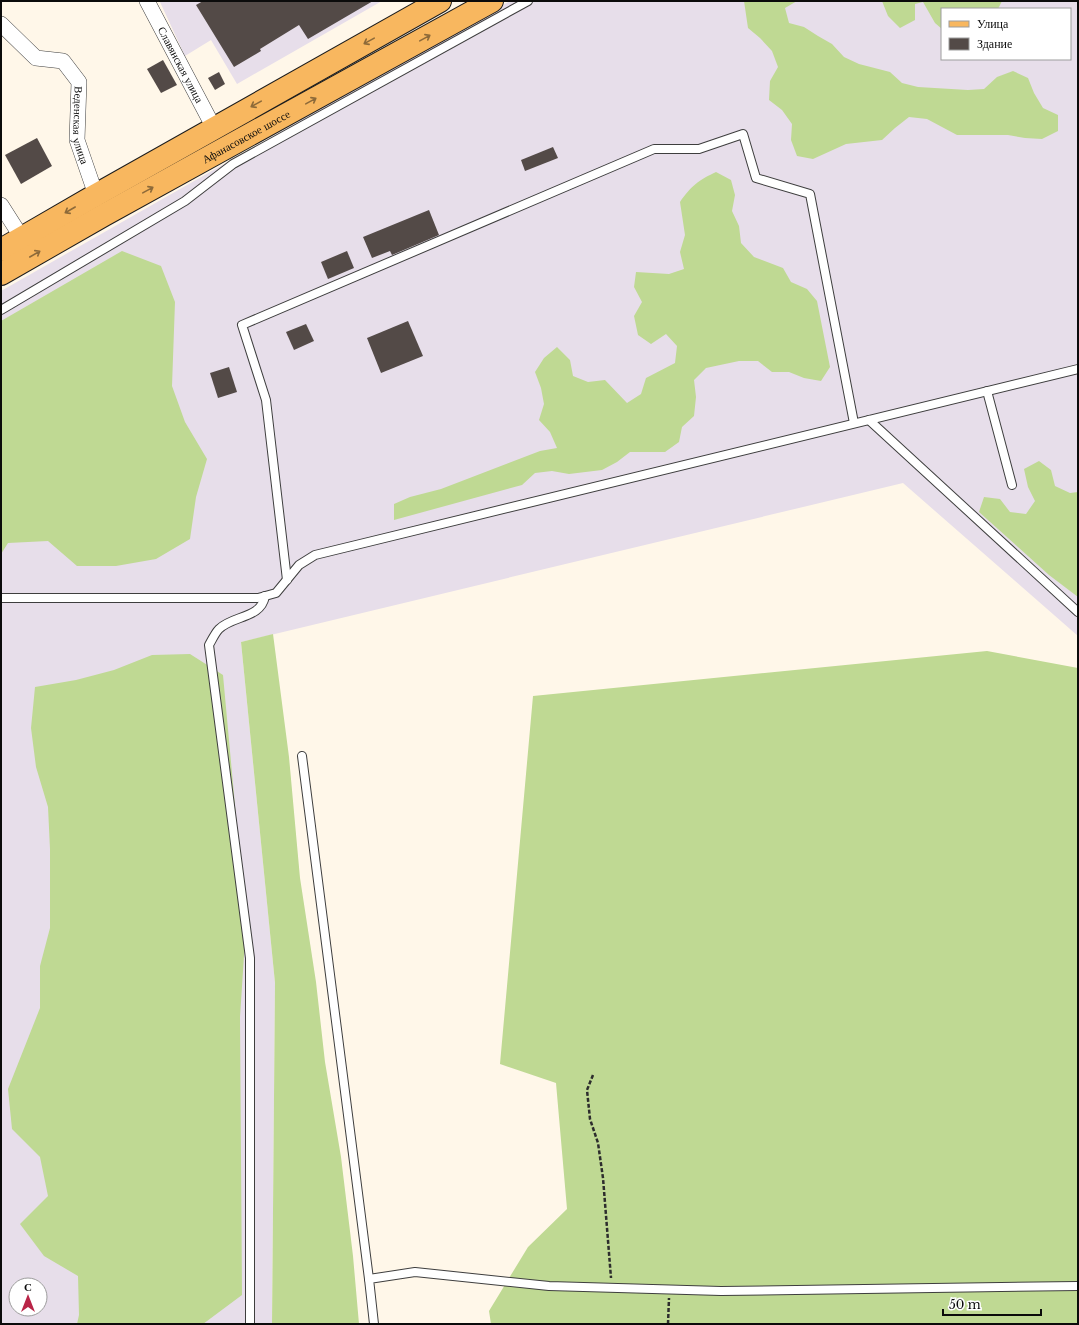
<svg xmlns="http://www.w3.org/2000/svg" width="1079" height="1325" font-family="'Libre Baskerville',serif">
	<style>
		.industrial { fill: #e7deea; fill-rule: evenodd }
		.forest { fill: #bfd993 }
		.building { fill: #534a47 }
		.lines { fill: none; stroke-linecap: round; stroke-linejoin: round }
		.lane-casing { stroke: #3e3e3e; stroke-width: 10 }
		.street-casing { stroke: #3e3e3e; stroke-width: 16 }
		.primary-casing { stroke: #1c1c1c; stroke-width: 24 }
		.path { stroke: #2d2d2d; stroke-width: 2.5; stroke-dasharray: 4 2; stroke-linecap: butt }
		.lane { stroke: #fff; stroke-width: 8 }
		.street { stroke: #fff; stroke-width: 15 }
		.primary { stroke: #f8b75f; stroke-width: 22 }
		.oneway { stroke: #8d6a39 }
		.labels { text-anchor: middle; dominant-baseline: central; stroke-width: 4; stroke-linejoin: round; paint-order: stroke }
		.street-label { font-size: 11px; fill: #0b0b0b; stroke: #fff }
	</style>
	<rect width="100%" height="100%" fill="#fff7e9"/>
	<g class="industrial">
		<polygon points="161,1 382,1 237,84 211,40 185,56 160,2"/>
		<path d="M510 1H1078V636L903 483 241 642 275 983 272 1324H1V291ZM942 9H1070V59H942ZM16 1285H40V1309H16Z"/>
	</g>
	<g class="forest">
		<polygon points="744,1 797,1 785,8 789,23 804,27 818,36 832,44 844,57 859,64 890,72 902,83 918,87 968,90 984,89 997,77 1013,71 1028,78 1034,93 1043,108 1058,115 1058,131 1042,139 1025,138 1008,135 957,135 927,119 909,117 895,128 882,140 846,144 813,159 797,156 791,140 792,124 782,110 769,100 770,81 778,67 772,51 760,38 748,28"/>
		<polygon points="882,1 1002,1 998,9 942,9 942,29 935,23 923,2 915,4 915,20 900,28 888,16"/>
		<path d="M716 172 731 180 735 195 732 211 739 226 741 243 754 257 783 268 791 282 807 289 817 301 830 367 821 381 804 378 789 372H772L758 361H739L706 368 694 380 696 397 694 416 682 427 679 442 665 452H630L617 462 602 470 569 474 552 471 535 473 522 485 394 520V504L410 497 441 489 540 451 557 448 550 432 539 420 544 404 541 388 535 372 544 358 557 347 570 360 573 376 588 382 605 380 627 403 641 394 646 378 675 363 677 346 666 334 651 344 638 335 634 316 642 302 634 287 636 272 669 274 684 269 680 252 685 235 680 202C691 186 699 180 716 172Z"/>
		<polygon points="122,251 161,266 175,302 172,386 185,422 207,459 196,497 190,539 156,559 116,566 77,566 48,541 8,543 1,554 1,321"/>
		<polygon points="1039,461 1051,470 1055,486 1070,493 1078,492 1078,597 1049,575 979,512 984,497 1000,499 1010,512 1026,514 1035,501 1028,487 1024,469"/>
		<polygon points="273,634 289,757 300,878 316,982 325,1062 341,1157 353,1256 359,1324 272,1324 275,983 241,642"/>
		<polygon points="987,651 1078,668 1078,1324 491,1324 489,1311 528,1247 567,1209 556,1083 500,1064 533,696"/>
		<polygon points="190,654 223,675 246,925 240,1017 242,1295 203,1324 77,1324 79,1315 78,1276 44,1256 20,1224 48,1196 40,1157 12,1129 8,1089 40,1008 40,966 50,928 50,849 48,807 36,767 31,728 35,687 76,680 114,670 152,655"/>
	</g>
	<g class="building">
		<polygon points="203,1 373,1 308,39 299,25 260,49 261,51 234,67 196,5"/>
		<polygon points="163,60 177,85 161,93 147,69"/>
		<polygon points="219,72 225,84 215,90 208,78"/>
		<polygon points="37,138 52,166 21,184 5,155"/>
		<polygon points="553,147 558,158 525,171 521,160"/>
		<polygon points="429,210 439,235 392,255 390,251 372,258 363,237"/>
		<polygon points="347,251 354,268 328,279 321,262"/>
		<polygon points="408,321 423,356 381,373 367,338"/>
		<polygon points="306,324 314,341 294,350 286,332"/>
		<polygon points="229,367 237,392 218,398 210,373"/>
	</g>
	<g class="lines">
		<defs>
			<g id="lane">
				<polyline points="1,310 185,201 233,164 528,1"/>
				<polyline points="987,391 1012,485"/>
				<polyline points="869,420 1078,612"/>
				<polyline points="287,580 266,400 242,325 654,149 699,149 743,134 756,178 810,194 854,423"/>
				<polyline points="1,598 258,598 276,593 299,565 315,555 1078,369"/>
				<polyline points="302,756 369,1279"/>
				<path d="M250 1324V958L209 645C212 640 215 633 219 629 233 615 261 619 265 596"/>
				<polyline points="374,1324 369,1279 415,1272 549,1286 721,1291 1078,1286"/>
			</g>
			<g id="street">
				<path id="s1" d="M147 1 214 128"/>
				<path id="s2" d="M1 24 36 58 63 61 79 82 77 140 96 195"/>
				<polyline points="1,205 22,238"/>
			</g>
			<g id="primary">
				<polyline points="1,250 96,195 440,1"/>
				<path id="s3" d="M1 274 104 215 492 1"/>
			</g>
		</defs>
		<use href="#lane" class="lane-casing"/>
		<use href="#street" class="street-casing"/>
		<use href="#primary" class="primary-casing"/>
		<g class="path">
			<polyline points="593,1075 587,1090 590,1119 598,1143 603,1178 611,1278"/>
			<polyline points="668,1324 669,1298"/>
		</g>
		<use href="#lane" class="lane"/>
		<use href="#street" class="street"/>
		<use href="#primary" class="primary"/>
	</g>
	<defs><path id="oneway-shaft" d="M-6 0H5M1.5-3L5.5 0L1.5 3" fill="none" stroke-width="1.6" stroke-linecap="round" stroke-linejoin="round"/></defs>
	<g class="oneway">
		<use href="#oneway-shaft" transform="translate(425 38) rotate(-29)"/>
		<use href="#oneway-shaft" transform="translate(369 41) rotate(151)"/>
		<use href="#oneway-shaft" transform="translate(311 101) rotate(-29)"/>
		<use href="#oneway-shaft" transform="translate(256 104) rotate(151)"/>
		<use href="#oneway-shaft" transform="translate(148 190) rotate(-29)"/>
		<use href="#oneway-shaft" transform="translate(70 210) rotate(150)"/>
		<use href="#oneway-shaft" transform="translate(35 254) rotate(-30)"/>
	</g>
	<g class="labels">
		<g class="street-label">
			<text stroke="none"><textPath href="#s1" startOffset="72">Славянская улица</textPath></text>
			<text stroke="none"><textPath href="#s2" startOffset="146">Веденская улица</textPath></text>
			<text stroke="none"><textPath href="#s3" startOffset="281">Афанасовское шоссе</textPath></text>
		</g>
	</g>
	<rect width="1079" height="1325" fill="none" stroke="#0b0b0b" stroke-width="4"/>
	<rect x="941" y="8" width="130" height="52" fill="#ffffff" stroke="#9d9d9d"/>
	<rect x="949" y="21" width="20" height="6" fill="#f8b75f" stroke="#9d9d9d"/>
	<text x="977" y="28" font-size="12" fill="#0b0b0b">Улица</text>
	<rect x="949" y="38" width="20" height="12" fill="#534a47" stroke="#9d9d9d"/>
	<text x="977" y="48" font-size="12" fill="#0b0b0b">Здание</text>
	<g transform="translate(28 1297)"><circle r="19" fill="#ffffff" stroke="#9d9d9d"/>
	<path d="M0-3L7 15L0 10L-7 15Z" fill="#b92447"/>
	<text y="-6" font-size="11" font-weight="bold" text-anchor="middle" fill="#0b0b0b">С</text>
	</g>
	<path d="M943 1309v6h98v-6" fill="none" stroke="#0b0b0b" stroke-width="2"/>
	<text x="949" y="1309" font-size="12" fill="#0b0b0b" stroke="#ffffff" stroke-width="3" paint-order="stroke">50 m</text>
</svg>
